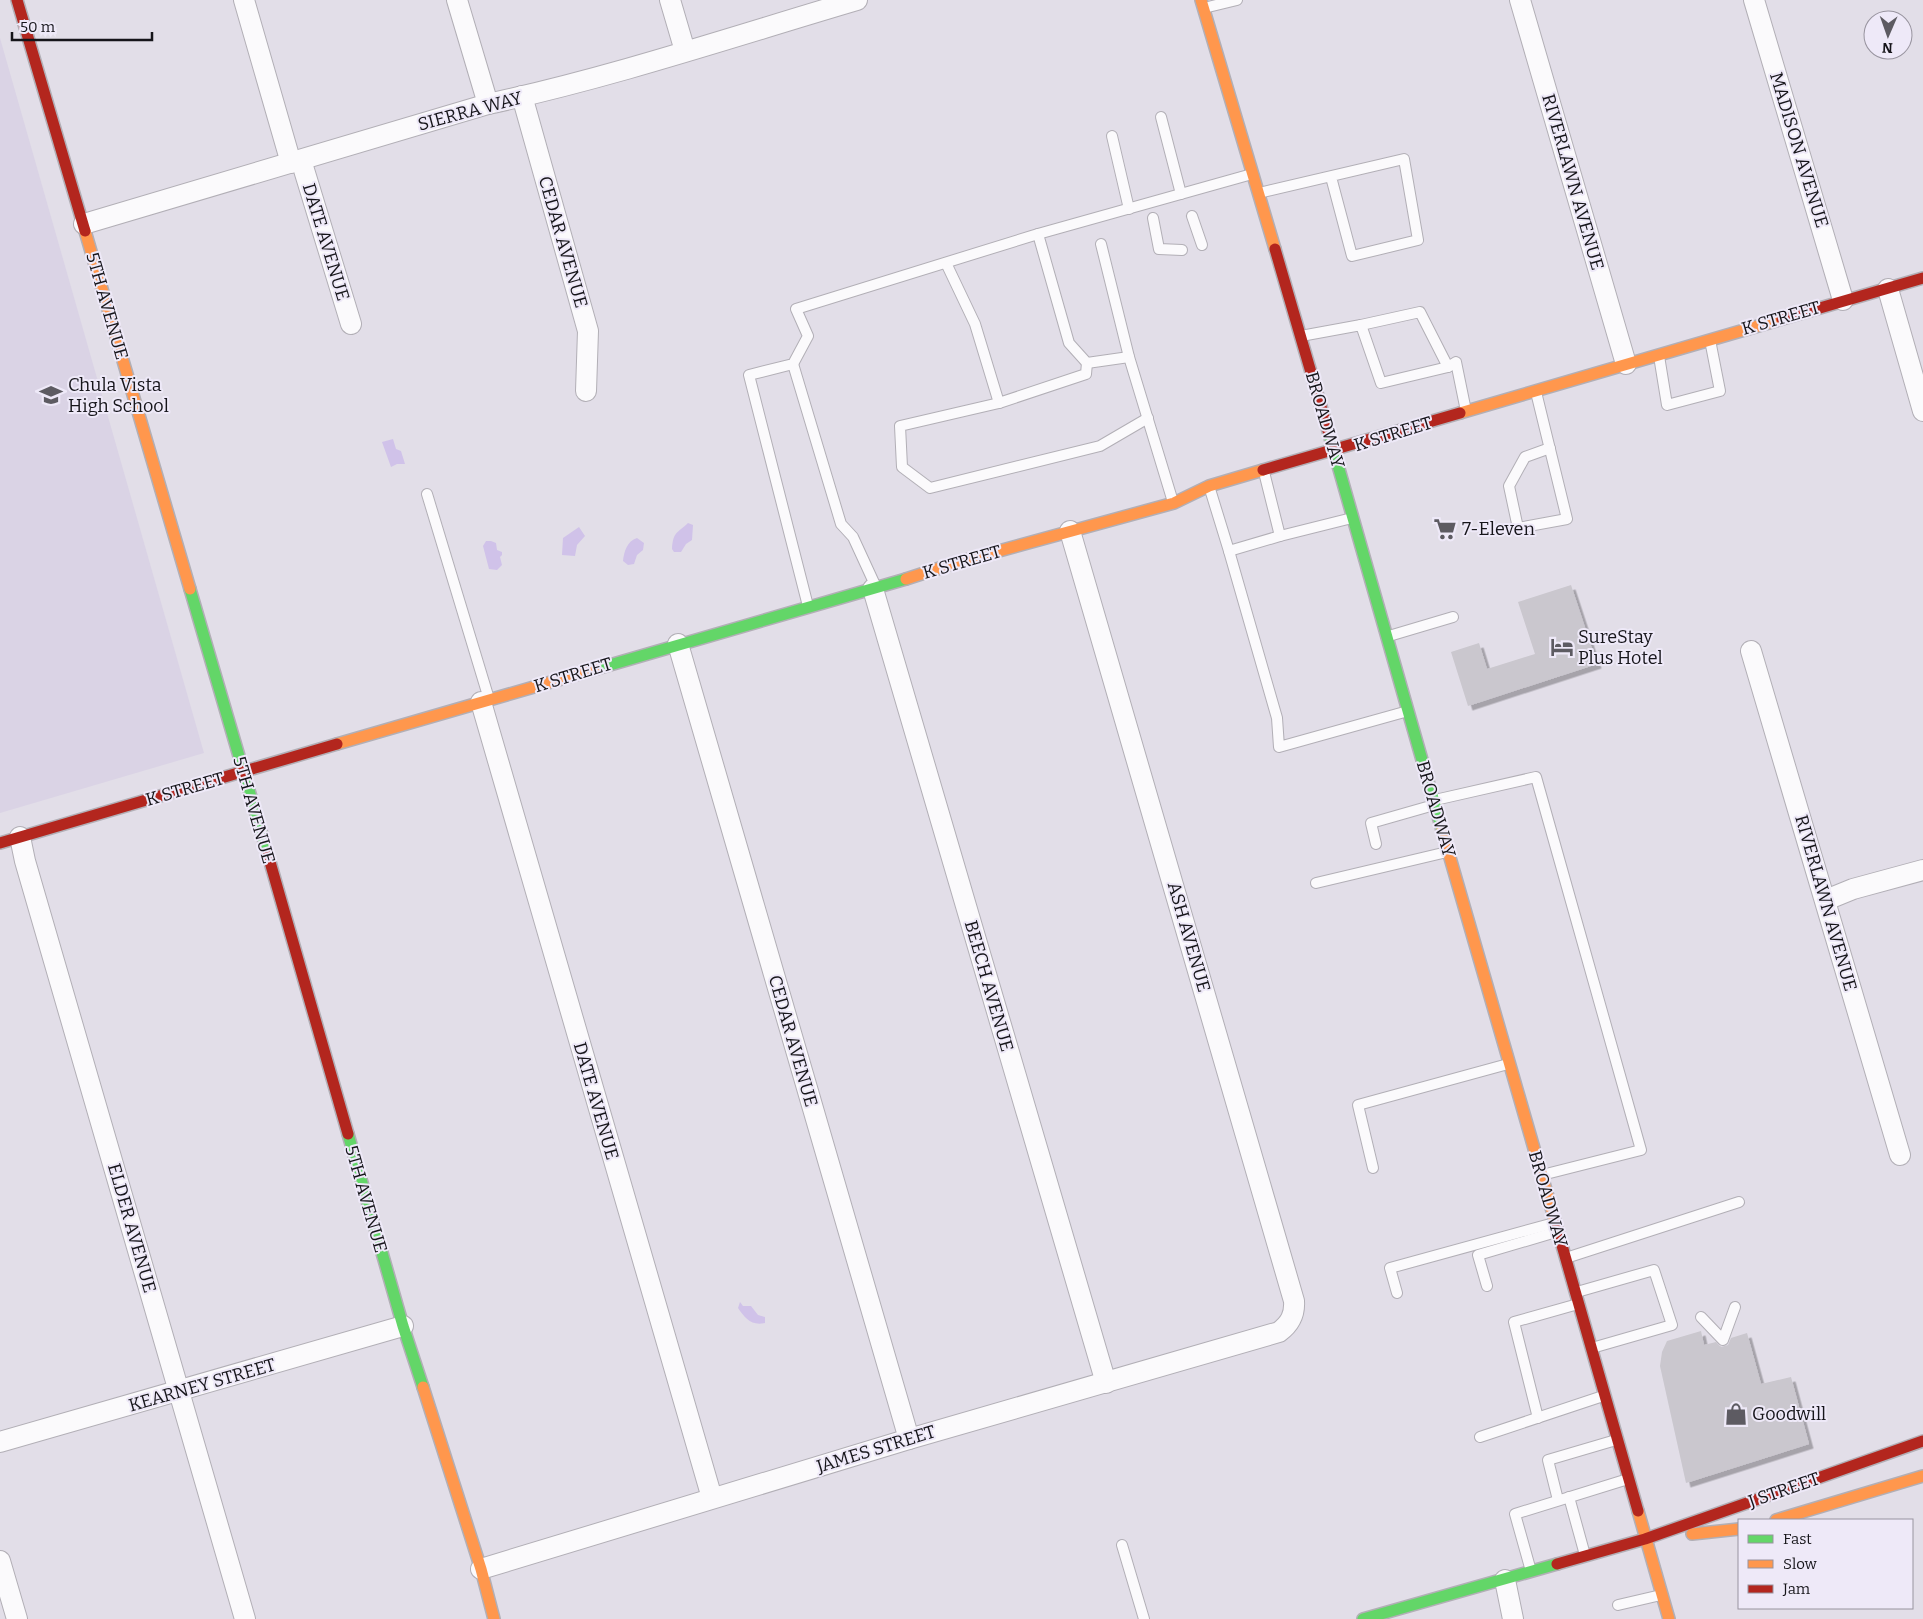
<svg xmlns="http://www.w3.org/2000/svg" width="1923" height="1619" font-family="Bitter,serif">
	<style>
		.built { fill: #dad3e5 }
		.water { fill: #d0c2e9 }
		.building { fill: #cac7ce; filter: url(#shadow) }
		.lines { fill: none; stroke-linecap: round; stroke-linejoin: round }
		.lane-casing { stroke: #b2afb6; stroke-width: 12 }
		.street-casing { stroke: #b2afb6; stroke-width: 22 }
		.fast-casing { stroke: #b2afb6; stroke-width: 14 }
		.slow-casing { stroke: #b2afb6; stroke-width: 14 }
		.jam-casing { stroke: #b2afb6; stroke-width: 14 }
		.lane { stroke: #fbfafc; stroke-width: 10 }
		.street { stroke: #fbfafc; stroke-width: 20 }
		.fast { stroke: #63d668; stroke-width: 11 }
		.slow { stroke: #ff974d; stroke-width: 11 }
		.jam { stroke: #b3261e; stroke-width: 11 }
		.labels { text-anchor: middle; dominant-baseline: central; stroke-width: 4; stroke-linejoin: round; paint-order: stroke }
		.street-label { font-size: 18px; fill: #16151a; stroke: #eee9f8 }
		.poi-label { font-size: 18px; fill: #16151a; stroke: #eee9f8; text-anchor: start }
	</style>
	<defs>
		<filter id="shadow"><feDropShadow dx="4.5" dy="4.5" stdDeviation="0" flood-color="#0004"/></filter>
	</defs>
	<rect width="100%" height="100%" fill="#e2dee8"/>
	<polygon class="built" points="0,38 204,753 0,813"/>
	<g class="water">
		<polygon points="393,439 396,449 401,451 405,464 397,464 391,467 382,442"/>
		<path d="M688 523 693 525 692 540 686 544 681 552H674L672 549C673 531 678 533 688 523Z"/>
		<polygon points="579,527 585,536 577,545 575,556 562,555 563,538"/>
		<path d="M637 538 644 543 643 550 637 555 634 564 628 565 623 561C624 552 627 541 637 538Z"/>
		<polygon points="486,541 491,541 496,543 497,550 502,552 502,555 500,557 502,565 497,570 489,569 483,546"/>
		<path d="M740 1302 743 1306H751L758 1315 765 1317V1323C751 1326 745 1318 738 1308Z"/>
	</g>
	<g class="building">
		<polygon points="1571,585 1597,664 1468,706 1451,652 1479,643 1487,669 1535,654 1518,602"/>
		<polygon points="1701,1331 1704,1345 1716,1342 1721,1347 1728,1345 1731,1338 1747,1333 1761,1384 1791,1377 1809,1444 1686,1483 1660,1366 1662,1352 1667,1341"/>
	</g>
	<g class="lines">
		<defs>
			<g id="lane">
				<polyline points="1204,8 1237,0"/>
				<polyline points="1161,117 1181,194"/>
				<polyline points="1112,136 1129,209"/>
				<polyline points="1259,193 1404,159 1418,240 1352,256 1331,177"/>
				<polyline points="1192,216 1202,245"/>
				<polyline points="1153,218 1159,249 1182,250"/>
				<polyline points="1101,244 1129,357 1173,502"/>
				<polyline points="946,263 975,324 999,403 1086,374 1087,363"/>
				<polyline points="1361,325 1420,312 1448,367"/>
				<polyline points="1301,336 1361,325 1381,383 1448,367 1456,362 1466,411"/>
				<polyline points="1659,356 1667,405 1720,391 1710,340"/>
				<polyline points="1129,357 1087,363 1069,343 1038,234 1252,174"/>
				<polyline points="793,364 841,524 853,537 876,587"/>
				<polyline points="1536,392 1567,519 1518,528 1509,486 1525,457 1550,448"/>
				<polyline points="999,403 900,426 902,467 930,488 1100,446 1148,418"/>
				<polyline points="1264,472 1280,536 1352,518"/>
				<polyline points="1209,486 1229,551 1280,536"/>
				<polyline points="427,494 489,699"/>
				<polyline points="1229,551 1277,718 1279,747 1408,711"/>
				<polyline points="808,606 749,375 793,364 808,336 796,309 1038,234"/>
				<polyline points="1389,636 1453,617"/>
				<polyline points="1435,800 1536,777 1641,1150 1542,1175"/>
				<polyline points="1376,844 1371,823 1434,805"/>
				<polyline points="1316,883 1447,852"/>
				<polyline points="1373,1168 1358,1105 1508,1064"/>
				<polyline points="1566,1258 1739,1202"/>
				<polyline points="1487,1286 1478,1255 1556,1232"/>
				<polyline points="1577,1292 1654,1270 1672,1325 1592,1348"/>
				<polyline points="1397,1293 1390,1268 1554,1223"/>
				<polyline points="1701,1317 1723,1340 1735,1307"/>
				<polyline points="1538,1418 1514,1322 1578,1304"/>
				<polyline points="1480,1437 1603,1396"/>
				<polyline points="1569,1497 1585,1555"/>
				<polyline points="1558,1500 1548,1460 1616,1440"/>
				<polyline points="1122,1545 1144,1619"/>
				<polyline points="1531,1571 1515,1514 1628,1479"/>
				<polyline points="1618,1605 1661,1595"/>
			</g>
			<g id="street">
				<polyline points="244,0 291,163"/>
				<polyline points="457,0 488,104"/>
				<polyline points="670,0 685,51"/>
				<polyline points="1520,0 1626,364"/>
				<polyline points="1754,0 1843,300"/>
				<polyline points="522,96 588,331 586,391"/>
				<polyline points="301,160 351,324"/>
				<path d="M84 224 488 104C613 77 735 36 857 0"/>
				<polyline points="1888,289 1923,411"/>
				<polyline points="873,589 1106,1383"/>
				<polyline points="678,644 909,1439"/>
				<polyline points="1751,651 1900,1155"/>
				<polyline points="481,702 712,1498"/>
				<polyline points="20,837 25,861 245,1619"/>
				<polyline points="1826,900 1853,889 1923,870"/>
				<polyline points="0,1442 403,1326"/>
				<polyline points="0,1561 17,1619"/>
				<path d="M481 1569 909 1439 1279 1332C1290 1324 1295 1315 1294 1301L1070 531"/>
				<polyline points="1505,1580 1513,1619"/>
			</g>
			<g id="fast">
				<polyline points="1329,434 1442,830"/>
				<polyline points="190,589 268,855"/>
				<polyline points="596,669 906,579"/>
				<polyline points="348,1134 403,1326 423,1387"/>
				<polyline points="1363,1619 1557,1564"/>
			</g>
			<g id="slow">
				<polyline points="1201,0 1275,249"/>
				<polyline points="85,231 190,589"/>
				<polyline points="1460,413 1782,319"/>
				<polyline points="906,579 955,563 1174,503 1209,486 1263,470"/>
				<polyline points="337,744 596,669"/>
				<polyline points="1442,830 1555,1221"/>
				<polyline points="423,1387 481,1569 494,1619"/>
				<polyline points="1638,1511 1669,1619"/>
				<polyline points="1776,1520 1923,1476"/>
				<polyline points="1692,1534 1739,1529"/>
			</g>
			<g id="jam">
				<polyline points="17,0 85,231"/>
				<polyline points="1275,249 1329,434"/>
				<polyline points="1782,319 1923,278"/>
				<polyline points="1263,470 1460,413"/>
				<polyline points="0,843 337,744"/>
				<polyline points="268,855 348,1134"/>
				<polyline points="1555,1221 1638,1511"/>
				<polyline points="1557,1564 1645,1539 1923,1441"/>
			</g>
		</defs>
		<use href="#lane" class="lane-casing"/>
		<use href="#street" class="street-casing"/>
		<use href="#fast" class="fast-casing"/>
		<use href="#slow" class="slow-casing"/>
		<use href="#jam" class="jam-casing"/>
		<use href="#lane" class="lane"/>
		<use href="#street" class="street"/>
		<use href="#fast" class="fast"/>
		<use href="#slow" class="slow"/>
		<use href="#jam" class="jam"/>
	</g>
	<defs>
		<symbol id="school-bare" viewBox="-9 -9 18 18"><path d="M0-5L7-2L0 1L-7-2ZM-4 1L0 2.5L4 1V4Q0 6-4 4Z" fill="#5d5b62" stroke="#eee9f8" stroke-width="2.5" paint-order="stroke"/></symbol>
		<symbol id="supermarket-bare" viewBox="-9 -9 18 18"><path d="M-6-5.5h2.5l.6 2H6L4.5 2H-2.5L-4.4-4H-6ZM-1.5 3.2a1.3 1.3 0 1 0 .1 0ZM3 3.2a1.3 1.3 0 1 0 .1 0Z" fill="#5d5b62" stroke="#eee9f8" stroke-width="2.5" paint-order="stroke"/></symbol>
		<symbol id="hotel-bare" viewBox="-9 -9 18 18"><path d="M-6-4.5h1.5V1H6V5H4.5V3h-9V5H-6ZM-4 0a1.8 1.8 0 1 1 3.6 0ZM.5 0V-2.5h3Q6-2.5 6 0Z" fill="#5d5b62" stroke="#eee9f8" stroke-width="2.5" paint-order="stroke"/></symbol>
		<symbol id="shop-bare" viewBox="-9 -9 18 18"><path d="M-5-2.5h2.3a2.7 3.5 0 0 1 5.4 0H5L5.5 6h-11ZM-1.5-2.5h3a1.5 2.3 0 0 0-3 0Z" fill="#5d5b62" stroke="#eee9f8" stroke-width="2.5" paint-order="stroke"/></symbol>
	</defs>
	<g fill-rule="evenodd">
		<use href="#school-bare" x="35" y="379" width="32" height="32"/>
		<use href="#supermarket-bare" x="1429" y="513" width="32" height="32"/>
		<use href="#hotel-bare" x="1546" y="631" width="32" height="32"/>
		<use href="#shop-bare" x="1720" y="1398" width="32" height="32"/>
	</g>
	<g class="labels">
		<g class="street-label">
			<text transform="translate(470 111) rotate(-15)">SIERRA WAY</text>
			<text transform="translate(1799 150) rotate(73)">MADISON AVENUE</text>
			<text transform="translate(1573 182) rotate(74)">RIVERLAWN AVENUE</text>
			<text transform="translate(326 242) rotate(73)">DATE AVENUE</text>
			<text transform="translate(563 242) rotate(74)">CEDAR AVENUE</text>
			<text transform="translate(107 306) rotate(74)">5TH AVENUE</text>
			<text transform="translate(1781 318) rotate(-16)">K STREET</text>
			<text transform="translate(1325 420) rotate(74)">BROADWAY</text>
			<text transform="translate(1393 434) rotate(-17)">K STREET</text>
			<text transform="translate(962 562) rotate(-16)">K STREET</text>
			<text transform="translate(573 675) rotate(-17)">K STREET</text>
			<text transform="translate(185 789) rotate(-16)">K STREET</text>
			<text transform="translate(1436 809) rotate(74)">BROADWAY</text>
			<text transform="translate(254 810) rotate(74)">5TH AVENUE</text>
			<text transform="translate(1826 903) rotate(74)">RIVERLAWN AVENUE</text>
			<text transform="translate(1189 937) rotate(74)">ASH AVENUE</text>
			<text transform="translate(989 986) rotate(74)">BEECH AVENUE</text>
			<text transform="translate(793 1041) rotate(74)">CEDAR AVENUE</text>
			<text transform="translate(596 1101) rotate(74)">DATE AVENUE</text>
			<text transform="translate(366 1199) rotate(74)">5TH AVENUE</text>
			<text transform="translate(1548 1199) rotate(74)">BROADWAY</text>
			<text transform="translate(132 1228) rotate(74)">ELDER AVENUE</text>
			<text transform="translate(202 1385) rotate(-16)">KEARNEY STREET</text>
			<text transform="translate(876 1449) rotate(-17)">JAMES STREET</text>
			<text transform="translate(1784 1490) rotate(-19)">J STREET</text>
		</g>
		<g class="poi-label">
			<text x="68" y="385">Chula Vista<tspan x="68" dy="21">High School</tspan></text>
			<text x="1462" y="529">7-Eleven</text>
			<text x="1578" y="637">SureStay<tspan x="1578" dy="21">Plus Hotel</tspan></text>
			<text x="1752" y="1414">Goodwill</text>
		</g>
	</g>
	<rect x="1738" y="1519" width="175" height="90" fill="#eee9f8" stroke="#98949f"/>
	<rect x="1748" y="1535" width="25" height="8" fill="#63d668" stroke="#98949f"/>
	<text x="1783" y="1544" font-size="15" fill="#16151a">Fast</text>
	<rect x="1748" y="1560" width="25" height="8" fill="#ff974d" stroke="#98949f"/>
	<text x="1783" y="1569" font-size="15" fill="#16151a">Slow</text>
	<rect x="1748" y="1585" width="25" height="8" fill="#b3261e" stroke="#98949f"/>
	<text x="1783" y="1594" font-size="15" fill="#16151a">Jam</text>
	<g transform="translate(1888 35) rotate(182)"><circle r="24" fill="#eee9f8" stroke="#98949f"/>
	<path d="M0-4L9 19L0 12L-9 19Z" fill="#5d5b62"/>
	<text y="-8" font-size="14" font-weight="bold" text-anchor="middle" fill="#16151a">N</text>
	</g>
	<path d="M12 32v8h140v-8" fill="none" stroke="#16151a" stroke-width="2.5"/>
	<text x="20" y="32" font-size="15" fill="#16151a" stroke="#eee9f8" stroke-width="4" paint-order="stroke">50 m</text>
</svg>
